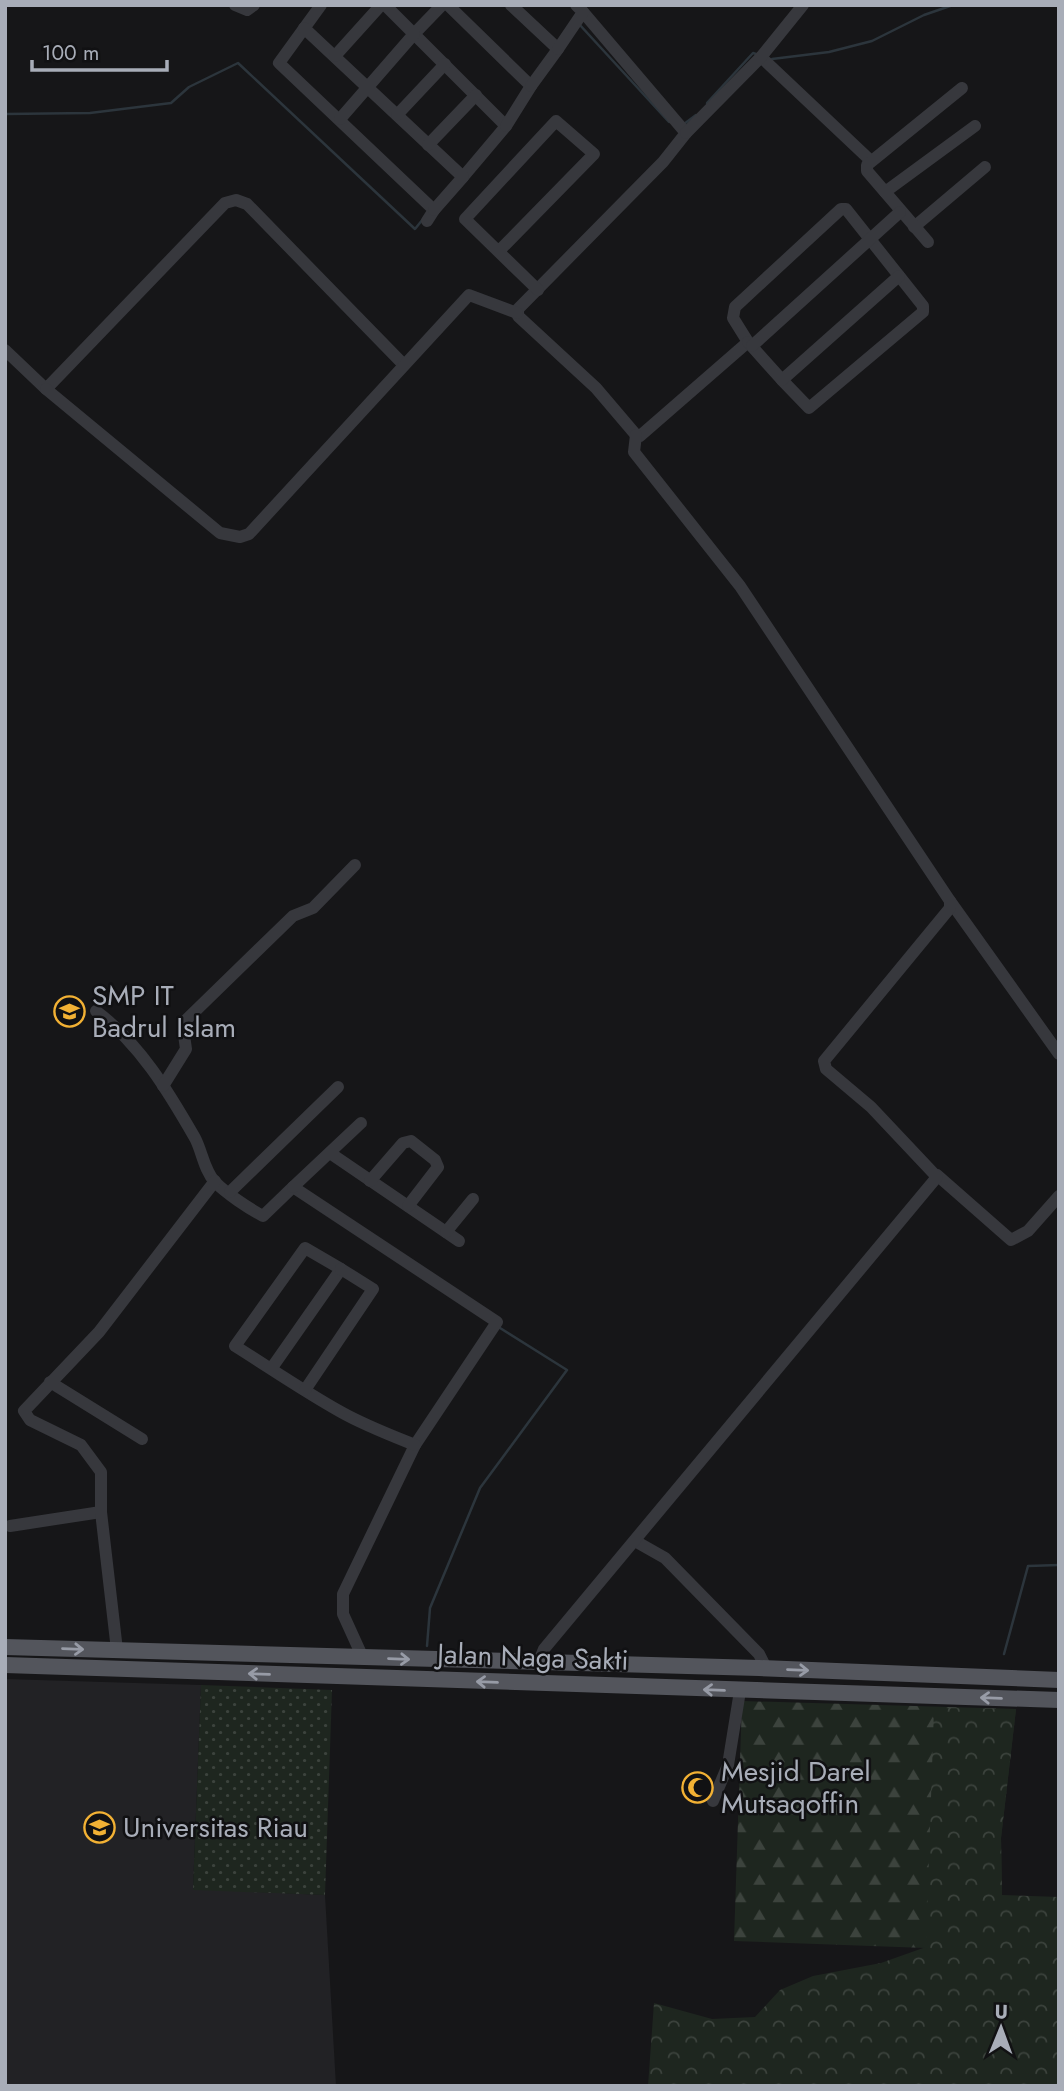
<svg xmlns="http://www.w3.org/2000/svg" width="1064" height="2091" font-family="Jost,sans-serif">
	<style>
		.built { fill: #222225 }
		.grass { fill: url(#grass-dots) }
		.forest { fill: url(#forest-firs) }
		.park { fill: url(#park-crowns) }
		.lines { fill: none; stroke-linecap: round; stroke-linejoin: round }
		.stream { stroke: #2c353c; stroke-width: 2.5 }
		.minor { stroke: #37383d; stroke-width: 12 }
		.major { stroke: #53555c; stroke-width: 16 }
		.oneway { stroke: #979ba6 }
		.labels { text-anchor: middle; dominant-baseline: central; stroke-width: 5; stroke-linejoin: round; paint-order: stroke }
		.poi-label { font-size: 28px; fill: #a8adb8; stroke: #111113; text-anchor: start }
		.street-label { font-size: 28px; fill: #a8adb8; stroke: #111113 }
	</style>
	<defs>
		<pattern id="grass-dots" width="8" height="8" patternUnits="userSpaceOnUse" patternTransform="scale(1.75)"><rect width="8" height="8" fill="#1e261f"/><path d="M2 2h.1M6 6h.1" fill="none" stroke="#3c433d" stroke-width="1.8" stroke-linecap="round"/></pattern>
		<pattern id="forest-firs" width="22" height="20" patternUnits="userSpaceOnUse" patternTransform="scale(1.75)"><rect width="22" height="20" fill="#1e261f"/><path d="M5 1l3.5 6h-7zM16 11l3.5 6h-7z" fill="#3c433d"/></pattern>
		<pattern id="park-crowns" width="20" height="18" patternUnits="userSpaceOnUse" patternTransform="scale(1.75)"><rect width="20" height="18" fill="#1e261f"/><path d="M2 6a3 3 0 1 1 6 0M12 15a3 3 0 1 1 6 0" fill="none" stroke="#3c433d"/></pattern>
	</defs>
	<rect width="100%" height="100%" fill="#161618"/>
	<polygon class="built" points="5,1679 201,1685 193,1889 325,1895 336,2086 5,2086"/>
	<polygon class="grass" points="201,1685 332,1690 325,1895 193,1890"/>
	<polygon class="forest" points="742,1701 1016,1709 1001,1838 1002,1895 1059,2086 926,1948 734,1941"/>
	<polygon class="park" points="934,1708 1016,1709 1001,1838 1002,1895 1059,1897 1059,2086 648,2086 654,2003 712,2019 755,2017 780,1990 813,1976 881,1963 926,1947"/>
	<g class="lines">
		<g class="stream">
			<polyline points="579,24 669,122"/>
			<polyline points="772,59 829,52 872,41 924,15 953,5"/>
			<polyline points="707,103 753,53 756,54"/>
			<polyline points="5,114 90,113 171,103 189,87 238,63 415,229 423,219"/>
			<polyline points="684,124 696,115"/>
			<polyline points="427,1646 430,1608 480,1488 567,1370 500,1328"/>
			<polyline points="1004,1654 1028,1566 1059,1565"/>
		</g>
		<g class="minor">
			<polyline points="235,5 247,10 254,5"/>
			<polyline points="321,5 279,63 434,210 427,221"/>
			<polyline points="442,5 414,34 506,126 463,177"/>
			<polyline points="448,5 531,86 506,126"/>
			<polyline points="511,5 558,49 531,86"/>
			<polyline points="583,12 686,133 663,162 518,309 518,316 596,388 636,435 640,436 748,342 733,318 735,307 841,209 846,209 923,306 923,312 809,408 782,380"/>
			<polyline points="304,28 463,177 434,210"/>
			<polyline points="558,49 583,12 576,5"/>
			<polyline points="335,56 381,5"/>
			<polyline points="761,57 870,160"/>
			<polyline points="397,115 445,64"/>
			<polyline points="340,119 414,34 385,5"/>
			<polyline points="686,133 761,57 803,5"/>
			<polyline points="428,145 476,95"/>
			<polyline points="885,192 975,126"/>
			<polyline points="914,227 985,167"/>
			<polyline points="928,242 867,171 867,165 962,88"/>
			<polyline points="499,251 594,154 556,121 465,219 538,290"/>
			<polyline points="748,342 782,380 899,276"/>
			<polyline points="752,346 900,212"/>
			<polyline points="5,350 46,389 225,203 236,200 247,204 403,364"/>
			<polyline points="46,389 220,533 240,537 249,534 469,295 517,313"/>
			<polyline points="950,901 1059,1054"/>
			<path d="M96 1011C140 1044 168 1091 195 1138 202 1151 204 1170 215 1182 227 1194 248 1208 263 1216L293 1187 497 1322 415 1445 343 1594V1614L363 1658"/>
			<polyline points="163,1086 186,1049 183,1028 185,1021 293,916 313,908 355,865"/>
			<polyline points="330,1153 459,1241"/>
			<polyline points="937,1175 1011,1240 1028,1231 1059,1196"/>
			<polyline points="370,1181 403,1143 411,1141 435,1160 438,1167 408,1206"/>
			<polyline points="293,1187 361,1123"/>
			<polyline points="230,1192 338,1087"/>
			<polyline points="446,1232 473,1199"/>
			<path d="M271 1369 341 1269 305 1248 235 1346C270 1368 305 1392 341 1412 364 1425 390 1435 415 1445"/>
			<polyline points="50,1382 142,1439"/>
			<polyline points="305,1390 373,1289 341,1269"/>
			<polyline points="10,1526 101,1512"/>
			<polyline points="635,1541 665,1558 759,1654 766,1668"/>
			<polyline points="117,1650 101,1512 101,1472 81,1445 30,1420 24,1411 99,1332 215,1181"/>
			<polyline points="538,1664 544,1649 937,1177 871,1107 826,1069 824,1061 950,908 950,901 740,586 634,452 636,435"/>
			<polyline points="713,1801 728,1765 740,1691"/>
		</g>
		<g class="major">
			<polyline points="5,1647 759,1668 1059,1680"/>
			<polyline points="5,1665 1059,1700"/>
		</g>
	</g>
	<defs><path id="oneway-shaft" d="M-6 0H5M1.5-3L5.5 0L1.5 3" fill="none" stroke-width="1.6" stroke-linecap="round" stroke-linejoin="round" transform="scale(1.75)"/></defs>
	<g class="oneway">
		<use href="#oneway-shaft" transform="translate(73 1649) rotate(2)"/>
		<use href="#oneway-shaft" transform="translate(399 1659) rotate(2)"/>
		<use href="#oneway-shaft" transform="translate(798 1670) rotate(2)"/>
		<use href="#oneway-shaft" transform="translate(259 1674) rotate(-178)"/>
		<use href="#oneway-shaft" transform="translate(487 1682) rotate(-178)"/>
		<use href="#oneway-shaft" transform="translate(714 1690) rotate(-178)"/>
		<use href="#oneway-shaft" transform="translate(991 1698) rotate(-178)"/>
	</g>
	<defs>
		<symbol id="school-ring" viewBox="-11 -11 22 22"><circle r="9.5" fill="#111113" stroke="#f2b134" stroke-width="1.5"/><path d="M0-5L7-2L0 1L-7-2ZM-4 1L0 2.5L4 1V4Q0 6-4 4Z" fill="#f2b134"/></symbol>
		<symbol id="mosque-ring" viewBox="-11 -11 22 22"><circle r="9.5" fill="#111113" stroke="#f2b134" stroke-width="1.5"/><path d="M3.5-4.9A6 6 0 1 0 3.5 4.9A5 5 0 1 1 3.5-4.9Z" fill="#f2b134"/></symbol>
		<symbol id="university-ring" viewBox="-11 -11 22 22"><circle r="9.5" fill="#111113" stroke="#f2b134" stroke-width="1.5"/><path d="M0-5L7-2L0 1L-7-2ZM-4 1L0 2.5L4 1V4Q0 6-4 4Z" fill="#f2b134"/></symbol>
	</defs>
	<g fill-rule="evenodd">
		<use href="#school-ring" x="52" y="994" width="35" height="35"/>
		<use href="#mosque-ring" x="680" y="1770" width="35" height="35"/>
		<use href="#university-ring" x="82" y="1810" width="35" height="35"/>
	</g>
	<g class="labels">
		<g class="poi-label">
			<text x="92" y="995">SMP IT<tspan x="92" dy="32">Badrul Islam</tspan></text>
			<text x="721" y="1771">Mesjid Darel<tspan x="721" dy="32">Mutsaqoffin</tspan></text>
			<text x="123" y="1827">Universitas Riau</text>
		</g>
		<g class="street-label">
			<text transform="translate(533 1657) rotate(2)">Jalan Naga Sakti</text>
		</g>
	</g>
	<rect width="1064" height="2091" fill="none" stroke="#a8adb8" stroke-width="14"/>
	<g transform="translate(1001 2028) rotate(1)" stroke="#111113" stroke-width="5" paint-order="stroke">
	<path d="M0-5L12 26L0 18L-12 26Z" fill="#a8adb8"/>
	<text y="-10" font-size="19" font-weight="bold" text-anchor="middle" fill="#a8adb8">U</text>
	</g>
	<path d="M32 60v10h135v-10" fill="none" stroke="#a8adb8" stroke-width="3.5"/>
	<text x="42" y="60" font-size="21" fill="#a8adb8" stroke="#111113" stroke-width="5" paint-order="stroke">100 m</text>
</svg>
